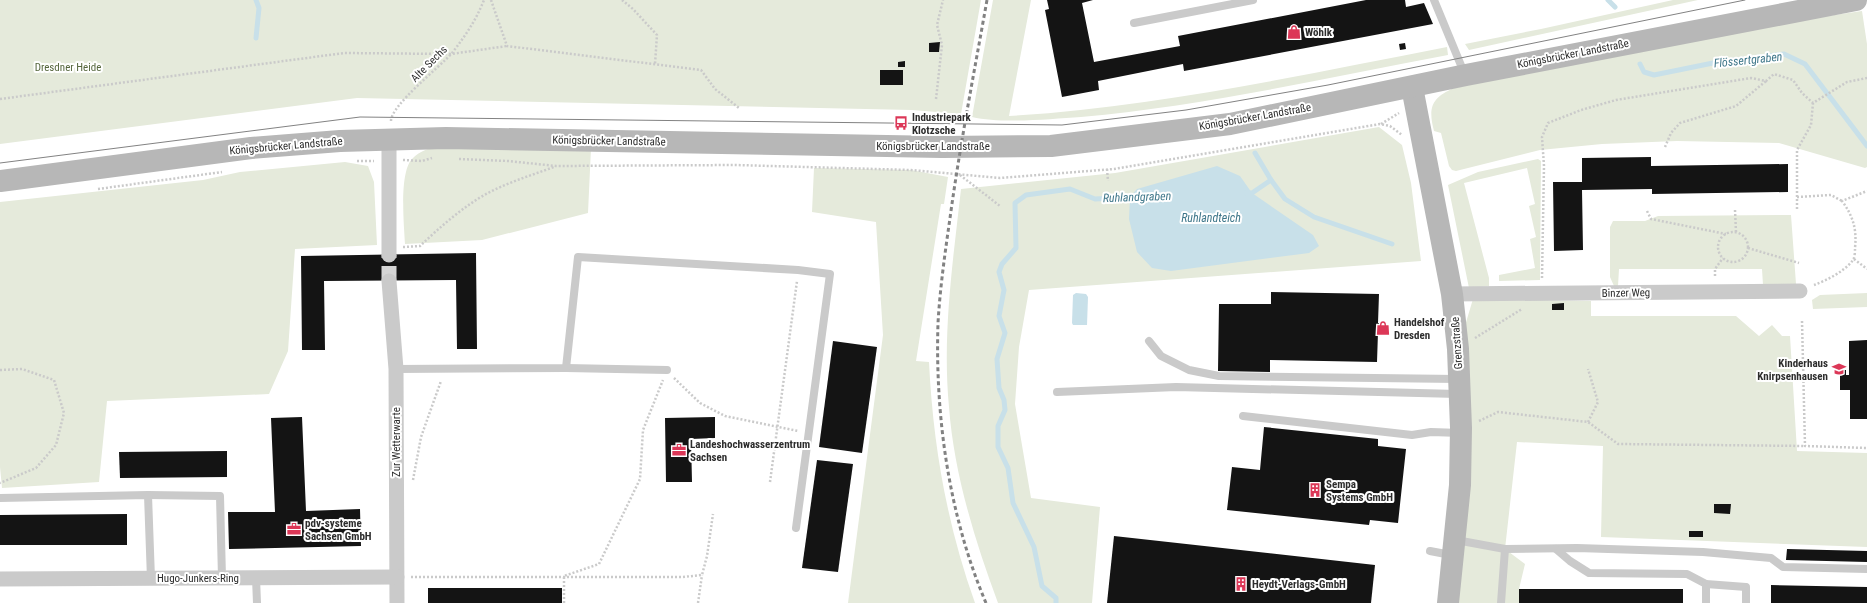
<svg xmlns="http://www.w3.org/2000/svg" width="1867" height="603" font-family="'Roboto Condensed',sans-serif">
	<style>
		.green { fill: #e5eadb }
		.water { fill: #c8e0e9 }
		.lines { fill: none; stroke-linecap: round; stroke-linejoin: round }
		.stream { stroke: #c8e0e9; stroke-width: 5 }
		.building { fill: #141414 }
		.minor-tunnel { stroke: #d5d5d5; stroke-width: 15; stroke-dasharray: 15 8; stroke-linecap: butt }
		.path { stroke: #cacaca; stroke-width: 2.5; stroke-dasharray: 2 2; stroke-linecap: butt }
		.service { stroke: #cacaca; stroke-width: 8 }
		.minor { stroke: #cacaca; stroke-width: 15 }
		.secondary { stroke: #b7b7b7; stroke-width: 22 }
		.tram { stroke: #828282; stroke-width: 1 }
		.rail { stroke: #828282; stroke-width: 3; stroke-dasharray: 4 3; stroke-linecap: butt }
		.labels { text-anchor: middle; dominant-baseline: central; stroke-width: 4; stroke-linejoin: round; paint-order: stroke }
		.poi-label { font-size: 11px; font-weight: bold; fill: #2d2d2d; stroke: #fff; text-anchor: start }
		.street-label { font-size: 11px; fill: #2d2d2d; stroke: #fff }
		.park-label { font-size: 11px; fill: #55663d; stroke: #fff }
		.water-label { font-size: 12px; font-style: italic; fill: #3f778a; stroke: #fff }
	</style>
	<rect width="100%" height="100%" fill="#fff"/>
	<g class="green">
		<polygon points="0,0 981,0 961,114 912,110 357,98 0,144"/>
		<path d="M993 0H1031L1009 116C1157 107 1302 75 1447 47L1448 55C1326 78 1204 106 1081 117 1049 119 1002 124 972 117Z"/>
		<polygon points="1673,0 1698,0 1469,50 1465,44 1541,29"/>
		<path d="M1862 11 1867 44V167L1865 168 1779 143 1677 141 1602 144 1540 150 1456 171 1452 170 1449 166 1441 133 1434 131C1428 108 1431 98 1454 88L1773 24Z"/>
		<path d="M1379 127 1402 145 1411 183 1421 261 1029 290 1019 347 1015 404 1031 498 1100 507 1092 603H998C975 541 954 474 949 407 942 334 953 261 961 189L1115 173Z"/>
		<path d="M442 145 591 148 588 213 482 240 405 244C404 224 399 173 412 159 420 150 431 148 442 145Z"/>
		<polygon points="1538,159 1541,161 1540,280 1499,281 1499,275 1535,268 1530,239 1536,237 1529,206 1535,204 1527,168 1464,183 1489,278 1489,286 1469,288 1448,185 1478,172"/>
		<polygon points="345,162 368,166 374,182 377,245 295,249 288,351 269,394 107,401 99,482 2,488 0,467 0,202 203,180 240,172"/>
		<path d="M814 168 911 170 948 177 944 204H941L916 361 929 362C933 445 947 525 975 603H848L883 335 876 222 812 212Z"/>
		<polygon points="1791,215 1796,284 1763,285 1762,269 1619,269 1618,286 1614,286 1610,277 1610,227 1613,221 1645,221 1658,216"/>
		<polygon points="1867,293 1867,307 1813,309 1812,300 1820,295"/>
		<polygon points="1473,299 1591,301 1591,316 1736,316 1759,336 1772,325 1782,336 1790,336 1797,451 1867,453 1867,547 1601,537 1603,446 1517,442 1505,549 1525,564 1519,589 1519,603 1448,603 1458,349"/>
	</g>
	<g class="water">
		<polygon points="1217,166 1240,176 1252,193 1313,235 1319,246 1309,253 1171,271 1152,268 1137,252 1129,219 1130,197 1137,189"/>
		<polygon points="1076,293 1086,294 1088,297 1087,325 1073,325 1072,323 1073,295"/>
	</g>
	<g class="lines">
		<g class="stream">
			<polyline points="256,0 259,8 256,38"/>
			<polyline points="1608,0 1615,7"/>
			<polyline points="1640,64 1644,72 1654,75 1718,62 1784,54 1805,64 1867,146"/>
			<polyline points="1271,180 1285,199 1314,217 1392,244"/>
			<polyline points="1246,193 1252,193 1271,180 1255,153"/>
			<polyline points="1056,603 1056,598 1042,586 1034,547 1013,503 1008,468 998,447 998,426 1005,410 1004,400 999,388 997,359 1005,333 999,316 1004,290 999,272 1002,264 1016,248 1015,203 1026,195 1070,189 1095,199 1137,197"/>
		</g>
	</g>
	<g class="building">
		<polygon points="1047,0 1093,0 1082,3 1094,62 1180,46 1178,36 1366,0 1405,0 1406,7 1424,3 1433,24 1184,71 1183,64 1098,81 1099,90 1062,97 1045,10 1049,9"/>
		<polygon points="940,42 939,52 929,52 929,43"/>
		<polygon points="1405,43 1406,49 1400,50 1399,44"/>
		<polygon points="905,61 905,67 898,67 898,62"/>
		<rect x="880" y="70" width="23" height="15"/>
		<polygon points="1651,157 1651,166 1788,164 1788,192 1652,194 1652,189 1582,190 1583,250 1554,251 1553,182 1582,182 1582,158"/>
		<polygon points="476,253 477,349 457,349 456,280 324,281 325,350 302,350 301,256"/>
		<polygon points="1271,292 1379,294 1378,323 1383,323 1383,332 1378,332 1377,362 1270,360 1270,372 1218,371 1219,304 1271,304"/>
		<polygon points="1564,303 1564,310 1552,310 1552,304"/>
		<polygon points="1867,340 1867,419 1850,419 1850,390 1840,390 1840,370 1846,370 1846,375 1849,375 1849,341"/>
		<polygon points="833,341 877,347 862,453 819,447"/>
		<polygon points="302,417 306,511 360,509 361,546 229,549 228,512 275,512 271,418"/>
		<polygon points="715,417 715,438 691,439 692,482 666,482 665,418"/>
		<polygon points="1264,427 1378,439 1378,446 1406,449 1398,523 1370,520 1369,525 1227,510 1232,467 1260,470"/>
		<polygon points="227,451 227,477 120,478 119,452"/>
		<polygon points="817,460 853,464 838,572 802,568"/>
		<polygon points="1714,504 1731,504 1730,514 1714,513"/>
		<polygon points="127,514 127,545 0,545 0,515"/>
		<rect x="1689" y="531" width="14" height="6"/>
		<polygon points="1114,536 1375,565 1371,603 1107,603"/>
		<polygon points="1787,549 1867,551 1867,562 1786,560"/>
		<polygon points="1771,585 1867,587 1867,603 1771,603"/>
		<rect x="428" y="588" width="134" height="15"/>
		<rect x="1519" y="589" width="164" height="14"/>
	</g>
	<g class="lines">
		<polyline class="minor-tunnel" points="389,281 389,255"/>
		<g class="path">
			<polyline points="491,0 507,46 701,70 715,89 739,108"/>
			<polyline points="622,0 633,9 657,35 655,64"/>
			<polyline points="0,99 344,53 451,54 507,46"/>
			<polyline points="936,99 942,45 937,25 943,0"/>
			<path d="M391 121C391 105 440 67 452 53 466 35 476 20 484 0"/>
			<polyline points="1381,124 1399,113"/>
			<polyline points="1665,147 1671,133 1680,123 1736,106 1766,81"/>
			<polyline points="459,159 508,161 556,166 736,165 911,170 1000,178 1114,169 1380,124 1390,126 1402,135"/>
			<polyline points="403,160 422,161 432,158"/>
			<polyline points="357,161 374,161"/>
			<polyline points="1107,169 1108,181"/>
			<polyline points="960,175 1000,206"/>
			<polyline points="98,189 222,172"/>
			<polyline points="1797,197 1831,195 1842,201"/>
			<polyline points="1797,209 1797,150 1811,125 1813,103"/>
			<polyline points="1735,210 1736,232"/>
			<polyline points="1647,211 1651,219 1726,234"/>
			<circle cx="1733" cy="247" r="15"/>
			<path d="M403 247 420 246C439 228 465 205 488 193 509 182 532 175 554 167"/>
			<polyline points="1748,248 1799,263"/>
			<polyline points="1854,259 1867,269"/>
			<polyline points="1715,276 1715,269 1723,258"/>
			<polyline points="1542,278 1544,166 1542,137 1548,123 1581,110 1616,100 1751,78 1766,81 1774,74 1793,80 1802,93 1813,103 1847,82 1867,78"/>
			<path d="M1814 285C1827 280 1844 272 1853 260 1855 257 1855 251 1855 248 1857 229 1853 216 1842 201L1867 191"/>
			<polyline points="1802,321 1805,446 1867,448"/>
			<polyline points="1475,338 1522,309"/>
			<polyline points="0,370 22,369 54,380 64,413 56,445 36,468 0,483"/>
			<polyline points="674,378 700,403 725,416 798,431"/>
			<polyline points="1479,421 1498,412 1588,422 1618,444 1805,446"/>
			<polyline points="1588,422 1598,402 1588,369"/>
			<polyline points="413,480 421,437 441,381"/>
			<polyline points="770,482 797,281"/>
			<polyline points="411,577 683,577 702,575 707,556 713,514"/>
			<polyline points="564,603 564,576 599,564 640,479 643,430 663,380"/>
			<polyline points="698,603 702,575"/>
		</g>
		<g class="service">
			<polyline points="1434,0 1465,75"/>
			<polyline points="1134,23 1253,0"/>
			<polyline points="1149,341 1161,356 1189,370 1219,376 1458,379"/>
			<polyline points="566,368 667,370"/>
			<polyline points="396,369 566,368 578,257 798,270 830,274 796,528"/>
			<polyline points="1057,392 1176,387 1458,394"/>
			<polyline points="1243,416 1412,435 1431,432 1461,433"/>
			<polyline points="148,495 220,496 222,578"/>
			<polyline points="0,498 148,495 151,579"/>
			<polyline points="1456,540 1505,549 1577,548 1703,552 1771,558 1783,567 1867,569"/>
			<polyline points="1556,549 1570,561 1589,573 1687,574 1706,584 1746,587 1746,603"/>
			<polyline points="1430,551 1451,555"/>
			<polyline points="256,578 257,603"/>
			<polyline points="1706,584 1706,603"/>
			<polyline points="1501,603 1505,549"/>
		</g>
		<g class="minor">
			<polyline points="389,255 389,139"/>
			<polyline points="389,281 396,369 397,603"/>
			<polyline points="1452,294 1800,291"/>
			<polyline points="0,579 397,577"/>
		</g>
		<g class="secondary">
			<polyline points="1412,87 1452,294 1458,349 1461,428 1460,485 1448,603"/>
			<polyline points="0,181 251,148 340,141 446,138 942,147 1051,146 1230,124 1466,75 1856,0"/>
		</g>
		<polyline class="tram" points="0,163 360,117 1062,125 1186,110 1328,85 1745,0"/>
		<path class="rail" d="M986 603C949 516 935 417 938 323 940 288 945 253 950 218 960 145 974 73 987 0"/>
	</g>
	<defs>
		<symbol id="shop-bare" viewBox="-9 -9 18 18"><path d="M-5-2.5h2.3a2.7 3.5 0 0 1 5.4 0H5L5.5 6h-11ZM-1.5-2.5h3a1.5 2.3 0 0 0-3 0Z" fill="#dc3757" stroke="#fff" stroke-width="2.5" paint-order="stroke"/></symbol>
		<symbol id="bus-bare" viewBox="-9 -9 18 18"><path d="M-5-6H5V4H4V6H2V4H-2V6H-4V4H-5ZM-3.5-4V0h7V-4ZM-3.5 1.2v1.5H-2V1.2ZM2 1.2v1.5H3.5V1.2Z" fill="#dc3757" stroke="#fff" stroke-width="2.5" paint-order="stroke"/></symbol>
		<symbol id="school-bare" viewBox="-9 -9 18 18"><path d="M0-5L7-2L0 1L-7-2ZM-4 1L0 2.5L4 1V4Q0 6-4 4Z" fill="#dc3757" stroke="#fff" stroke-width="2.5" paint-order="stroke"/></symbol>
		<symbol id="office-bare" viewBox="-9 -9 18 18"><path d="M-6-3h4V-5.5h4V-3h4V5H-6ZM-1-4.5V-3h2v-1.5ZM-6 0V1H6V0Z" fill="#dc3757" stroke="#fff" stroke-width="2.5" paint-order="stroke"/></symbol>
		<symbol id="building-bare" viewBox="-9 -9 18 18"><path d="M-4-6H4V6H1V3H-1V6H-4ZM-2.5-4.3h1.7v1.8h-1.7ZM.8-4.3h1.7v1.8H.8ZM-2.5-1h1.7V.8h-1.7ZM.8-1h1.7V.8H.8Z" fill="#dc3757" stroke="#fff" stroke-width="2.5" paint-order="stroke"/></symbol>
	</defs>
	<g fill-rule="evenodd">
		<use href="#shop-bare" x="1284" y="22" width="20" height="20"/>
		<use href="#bus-bare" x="891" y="113" width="20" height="20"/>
		<use href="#shop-bare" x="1373" y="318" width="20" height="20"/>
		<use href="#school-bare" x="1829" y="359" width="20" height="20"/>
		<use href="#office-bare" x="669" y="440" width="20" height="20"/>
		<use href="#building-bare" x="1305" y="480" width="20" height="20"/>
		<use href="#office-bare" x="284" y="519" width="20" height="20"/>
		<use href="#building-bare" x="1231" y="574" width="20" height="20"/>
	</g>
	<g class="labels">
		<g class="poi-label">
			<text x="1305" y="32">Wöhlk</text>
			<text x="912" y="117">Industriepark<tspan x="912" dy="13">Klotzsche</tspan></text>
			<text x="1394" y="322">Handelshof<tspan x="1394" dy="13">Dresden</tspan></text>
			<text x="1828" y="363" text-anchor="end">Kinderhaus<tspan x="1828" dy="13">Knirpsenhausen</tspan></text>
			<text x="690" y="444">Landeshochwasserzentrum<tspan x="690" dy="13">Sachsen</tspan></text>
			<text x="1326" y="484">Sempa<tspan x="1326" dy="13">Systems GmbH</tspan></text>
			<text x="305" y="523">pdv-systeme<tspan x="305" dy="13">Sachsen GmbH</tspan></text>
			<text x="1252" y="584">Heydt-Verlags-GmbH</text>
		</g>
		<g class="street-label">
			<text transform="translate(1573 54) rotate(-11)">Königsbrücker Landstraße</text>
			<text transform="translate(429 64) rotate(-45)">Alte Sechs</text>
			<text transform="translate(1255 117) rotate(-10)">Königsbrücker Landstraße</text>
			<text transform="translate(609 141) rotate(1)">Königsbrücker Landstraße</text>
			<text transform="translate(286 146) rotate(-5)">Königsbrücker Landstraße</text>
			<text x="933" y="146">Königsbrücker Landstraße</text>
			<text transform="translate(1626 293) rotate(-1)">Binzer Weg</text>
			<text transform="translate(1457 343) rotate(-94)">Grenzstraße</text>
			<text transform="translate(396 442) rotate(-90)">Zur Wetterwarte</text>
			<text x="198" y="578">Hugo-Junkers-Ring</text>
		</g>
		<g class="park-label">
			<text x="68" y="67">Dresdner Heide</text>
		</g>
		<g class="water-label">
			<text transform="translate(1748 60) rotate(-6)">Flössertgraben</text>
			<text transform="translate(1137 197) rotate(-2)">Ruhlandgraben</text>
			<text x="1211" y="218">Ruhlandteich</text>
		</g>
	</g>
</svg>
